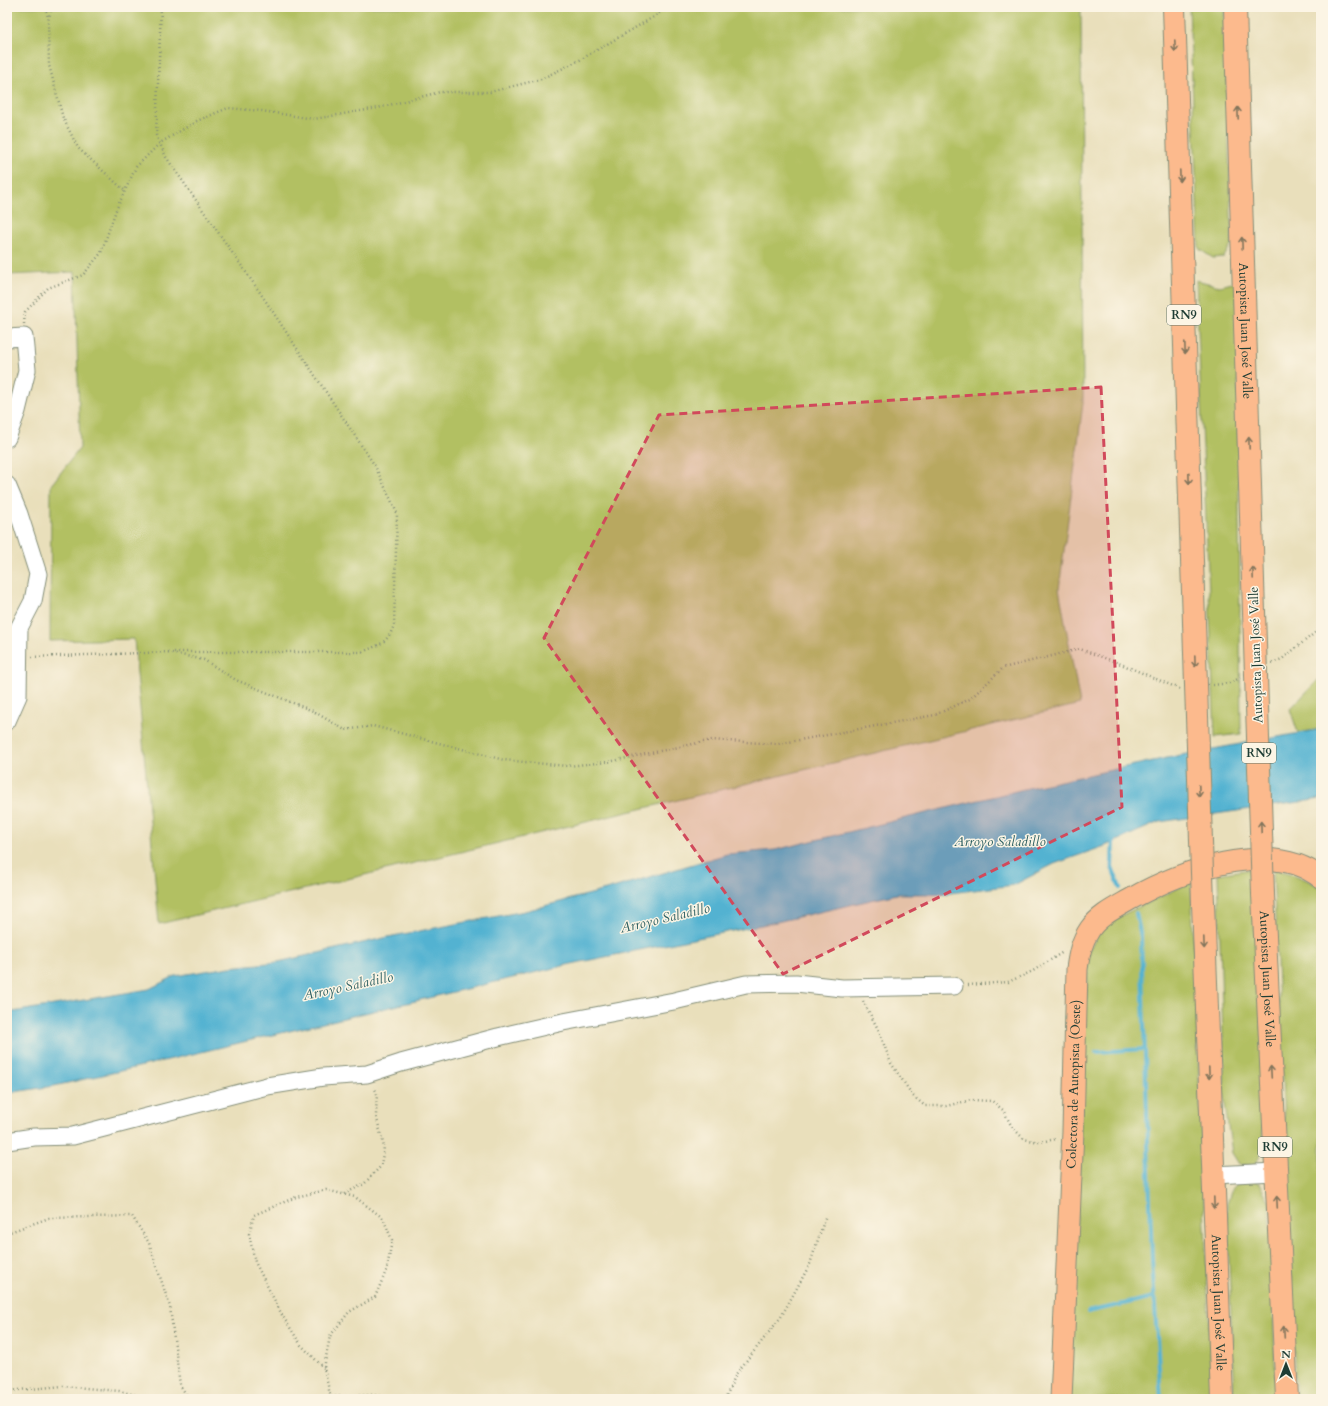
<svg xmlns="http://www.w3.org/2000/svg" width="1328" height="1406" font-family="Cardo,serif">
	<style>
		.green { fill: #b2c062; stroke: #687e4b }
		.water { fill: #52b2d1; stroke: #387882 }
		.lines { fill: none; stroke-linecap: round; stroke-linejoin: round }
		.stream { stroke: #52b2d1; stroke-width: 4 }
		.minor-casing { stroke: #848e78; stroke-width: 19 }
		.major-casing { stroke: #848e78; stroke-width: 23 }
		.highway-casing { stroke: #848e78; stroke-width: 24 }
		.path { stroke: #848e78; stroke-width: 2.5; stroke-dasharray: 1 3; stroke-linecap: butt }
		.minor { stroke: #fff; stroke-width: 17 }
		.major { stroke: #fcba8d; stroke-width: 21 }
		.highway { stroke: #fcba8d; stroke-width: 22 }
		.highway-bridge-casing { stroke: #848e78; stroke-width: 24; stroke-linecap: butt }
		.highway-bridge { stroke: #fcba8d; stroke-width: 22 }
		.oneway { stroke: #82755c }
		.marked { fill: #d1495b; fill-opacity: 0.2; stroke: #d1495b; stroke-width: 3; stroke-dasharray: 8 5; stroke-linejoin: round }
		.labels { text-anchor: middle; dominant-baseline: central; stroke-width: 3; stroke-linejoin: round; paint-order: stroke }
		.shield { fill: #fcf5e5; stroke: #617469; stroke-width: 1 }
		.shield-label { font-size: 12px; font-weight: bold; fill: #1f3d34 }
		.street-label { font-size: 13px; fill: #1f3d34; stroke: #fcf5e5 }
		.water-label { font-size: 14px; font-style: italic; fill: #2e6063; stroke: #fcf5e5 }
	</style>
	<rect width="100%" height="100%" fill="#fcf5e5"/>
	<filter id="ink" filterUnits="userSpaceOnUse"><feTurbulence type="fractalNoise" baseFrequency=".025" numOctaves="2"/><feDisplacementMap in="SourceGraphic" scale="8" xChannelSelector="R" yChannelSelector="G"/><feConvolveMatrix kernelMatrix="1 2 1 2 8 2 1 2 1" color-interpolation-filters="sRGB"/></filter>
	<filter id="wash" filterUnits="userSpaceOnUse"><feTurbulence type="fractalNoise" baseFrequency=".012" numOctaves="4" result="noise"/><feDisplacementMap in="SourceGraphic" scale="16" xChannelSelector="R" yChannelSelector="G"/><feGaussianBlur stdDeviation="0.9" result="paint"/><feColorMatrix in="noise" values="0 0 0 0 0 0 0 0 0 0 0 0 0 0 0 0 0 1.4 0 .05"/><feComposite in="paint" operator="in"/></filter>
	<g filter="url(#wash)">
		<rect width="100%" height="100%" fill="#e9dfbb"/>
		<g class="green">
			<polygon points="7,7 1081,7 1083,403 1059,589 1080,704 159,924 134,639 50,641 51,485 80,448 75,272 7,275"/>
			<polygon points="1189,7 1224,7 1232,243 1224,257 1213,258 1199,249"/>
			<polygon points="1196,280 1219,286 1237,282 1241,734 1215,737"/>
			<polygon points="1321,677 1321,729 1298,733 1290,709"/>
			<path d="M1251 869 1265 1075C1263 1081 1261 1087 1261 1093 1261 1110 1267 1149 1257 1161 1252 1167 1245 1165 1239 1164L1232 1153 1225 1105 1218 874Z"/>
			<path d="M1273 869C1291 873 1306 879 1321 887V1399H1296Z"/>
			<polygon points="1191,882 1212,1399 1069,1399 1088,951 1102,929 1124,914"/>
			<path d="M1249 1179 1259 1184 1270 1202 1276 1399H1234L1227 1204C1233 1187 1231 1185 1249 1179Z"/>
		</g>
		<polygon class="water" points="1321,729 1321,799 1159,822 1105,846 1054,864 1014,885 942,894 897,894 781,921 571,964 138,1067 54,1086 7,1093 7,1013 149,989 175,976 230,967 278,962 393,936 525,911 606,890 727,854 775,850 1028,788 1181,755"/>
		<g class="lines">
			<g class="stream">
				<polyline points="1113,838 1112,867 1120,888"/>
				<polyline points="1136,913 1141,937 1152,1260 1161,1399"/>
				<polyline points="1096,1052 1145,1049"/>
				<polyline points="1088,1312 1154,1297"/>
			</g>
		</g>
	</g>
	<g filter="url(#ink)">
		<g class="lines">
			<defs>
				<g id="minor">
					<polyline points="7,338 24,337 27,370 17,411 7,438"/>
					<polyline points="7,485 19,514 38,574 33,601 19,628 18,696 7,721"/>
					<polyline points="7,1141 34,1137 73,1136 267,1086 323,1077 367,1074 401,1063 498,1037 563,1022 674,1001 746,984 796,983 842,988 954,986"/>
					<polyline points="1213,1175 1276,1172"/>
				</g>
				<g id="major">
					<path id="s1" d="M1061 1399 1073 1131 1077 969C1079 955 1081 942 1090 929 1099 916 1115 908 1129 900 1178 872 1270 837 1321 878"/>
				</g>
				<g id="highway">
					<polyline points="1174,7 1194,622"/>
					<path id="s2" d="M1235 7 1254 612"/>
					<path id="s3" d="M1263 894 1287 1399"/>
					<path id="s4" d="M1203 904 1222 1399"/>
				</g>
			</defs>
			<use href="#minor" class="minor-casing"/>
			<use href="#major" class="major-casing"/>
			<use href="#highway" class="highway-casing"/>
			<g class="path">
				<polyline points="46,7 48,18"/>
				<polyline points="52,7 48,21 49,65 63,118 78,148 125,191"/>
				<path d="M161 7 156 135 166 157 261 294 375 466 397 513 394 625C388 643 379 645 362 652H174"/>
				<polyline points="1319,7 1321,26"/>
				<polyline points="24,324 25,312 48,288 83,275 101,253 116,210 136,167 160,143 197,121 228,108 262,111 314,119 378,108 440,92 490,92 541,79 578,61 657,15 666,7"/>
				<polyline points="168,652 204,660 236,680 313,711 345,730 373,726 504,760 567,766 608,762 712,740 778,744 935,715 970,699 1003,668 1080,649 1121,664 1180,689"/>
				<polyline points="32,657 169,652"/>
				<polyline points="1272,663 1282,659 1321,628"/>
				<polyline points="1213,685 1230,683 1240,678"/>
				<polyline points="968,985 1008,982 1033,971 1063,952"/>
				<polyline points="863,1001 878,1029 891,1063 913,1096 925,1106 946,1106 971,1100 992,1101 1003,1110 1012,1127 1024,1139 1039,1142 1057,1139"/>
				<polyline points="344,1194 364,1184 381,1166 384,1147 376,1115 377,1093 374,1087"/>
				<polyline points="7,1233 49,1218 132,1216 149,1243 170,1307 180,1385 189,1399"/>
				<polyline points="324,1368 301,1345 282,1315 255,1262 249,1234 254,1215 296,1197 326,1190 355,1197 383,1218 392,1240 387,1269 375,1297 349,1312 330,1336 324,1368 331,1399"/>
				<polyline points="7,1391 63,1386 119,1391 152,1399"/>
				<polyline points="331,1397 372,1395 408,1399"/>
				<polyline points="725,1399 736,1374 781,1317 810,1264 826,1215"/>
			</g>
			<use href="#minor" class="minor"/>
			<use href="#major" class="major"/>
			<use href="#highway" class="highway"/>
			<defs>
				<g id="highway-bridge">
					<polyline points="1254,612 1263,894"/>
					<polyline points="1194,622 1203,904"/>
				</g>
			</defs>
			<use href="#highway-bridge" class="highway-bridge-casing"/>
			<use href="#highway-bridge" class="highway-bridge"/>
		</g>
		<defs><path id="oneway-shaft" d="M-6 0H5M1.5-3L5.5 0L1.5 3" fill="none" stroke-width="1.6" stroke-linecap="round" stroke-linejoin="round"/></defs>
		<g class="oneway">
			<use href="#oneway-shaft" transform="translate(1175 46) rotate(88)"/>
			<use href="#oneway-shaft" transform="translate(1238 113) rotate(-92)"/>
			<use href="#oneway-shaft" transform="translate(1180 176) rotate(88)"/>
			<use href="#oneway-shaft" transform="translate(1242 243) rotate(-92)"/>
			<use href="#oneway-shaft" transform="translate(1185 348) rotate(88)"/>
			<use href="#oneway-shaft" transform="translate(1249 443) rotate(-92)"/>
			<use href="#oneway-shaft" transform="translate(1189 478) rotate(88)"/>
			<use href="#oneway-shaft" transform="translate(1253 573) rotate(-92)"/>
			<use href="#oneway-shaft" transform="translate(1195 661) rotate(88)"/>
			<use href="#oneway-shaft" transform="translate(1199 791) rotate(88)"/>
			<use href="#oneway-shaft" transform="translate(1261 827) rotate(-92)"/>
			<use href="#oneway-shaft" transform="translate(1204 943) rotate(88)"/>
			<use href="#oneway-shaft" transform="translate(1271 1072) rotate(-93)"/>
			<use href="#oneway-shaft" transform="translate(1209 1073) rotate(88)"/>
			<use href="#oneway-shaft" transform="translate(1277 1202) rotate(-93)"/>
			<use href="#oneway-shaft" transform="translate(1214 1203) rotate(88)"/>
			<use href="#oneway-shaft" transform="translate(1284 1332) rotate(-93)"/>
		</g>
	</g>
	<path class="marked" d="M1101 387 1122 807 783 974 544 638 659 415Z"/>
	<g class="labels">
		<g class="shield">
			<rect x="1167" y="305" width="34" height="20" rx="3"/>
			<rect x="1242" y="743" width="34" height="20" rx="3"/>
			<rect x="1258" y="1137" width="34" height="20" rx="3"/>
		</g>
		<g class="shield-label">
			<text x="1184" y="315">RN9</text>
			<text x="1259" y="753">RN9</text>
			<text x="1275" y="1147">RN9</text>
		</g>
		<g class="street-label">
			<text stroke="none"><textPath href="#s2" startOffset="324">Autopista Juan José Valle</textPath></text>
			<text transform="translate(1256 655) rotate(-92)">Autopista Juan José Valle</text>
			<text stroke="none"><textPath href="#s3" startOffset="85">Autopista Juan José Valle</textPath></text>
			<text stroke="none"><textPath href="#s1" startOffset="315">Colectora de Autopista (Oeste)</textPath></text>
			<text stroke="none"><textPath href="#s4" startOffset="399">Autopista Juan José Valle</textPath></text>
		</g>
		<g class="water-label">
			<text x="1000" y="841">Arroyo Saladillo</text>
			<text transform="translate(665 918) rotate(-13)">Arroyo Saladillo</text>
			<text transform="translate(348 986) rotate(-12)">Arroyo Saladillo</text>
		</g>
	</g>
	<rect width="1328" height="1406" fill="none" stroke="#fcf5e5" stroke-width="24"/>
	<g transform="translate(1286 1364)" stroke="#fcf5e5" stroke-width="3" paint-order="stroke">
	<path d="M0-3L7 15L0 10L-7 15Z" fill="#1f3d34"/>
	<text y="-6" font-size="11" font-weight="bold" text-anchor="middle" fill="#1f3d34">N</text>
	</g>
</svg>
